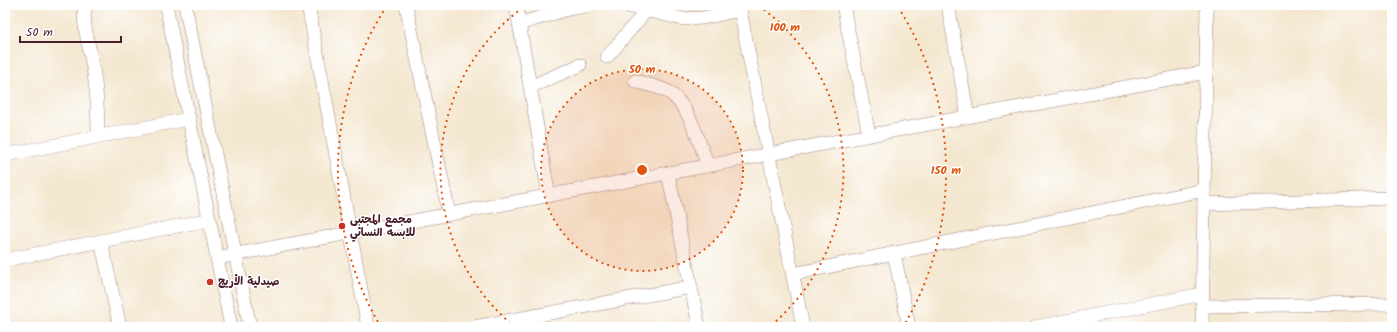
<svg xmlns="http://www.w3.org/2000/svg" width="1397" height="332" font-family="Kalam,'Playpen Sans Arabic',sans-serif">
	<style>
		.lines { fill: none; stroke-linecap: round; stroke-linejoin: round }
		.street-casing { stroke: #9f837e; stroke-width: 14 }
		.street { stroke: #fff; stroke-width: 13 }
		.ring { fill: none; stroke: #e0560e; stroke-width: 2; stroke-dasharray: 2 4 }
		.poi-dot { fill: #c8321e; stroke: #fff; stroke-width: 1.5 }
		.labels { text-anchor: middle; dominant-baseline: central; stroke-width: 3; stroke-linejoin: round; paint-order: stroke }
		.poi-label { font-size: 11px; font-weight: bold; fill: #4a1f2b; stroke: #fff; text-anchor: start }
		.centre { fill: #e0560e; stroke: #fff; stroke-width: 2 }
		.ring-label { font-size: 12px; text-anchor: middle; font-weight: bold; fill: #e0560e; stroke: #fff; stroke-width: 3; stroke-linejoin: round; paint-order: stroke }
	</style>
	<rect width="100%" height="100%" fill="#fff"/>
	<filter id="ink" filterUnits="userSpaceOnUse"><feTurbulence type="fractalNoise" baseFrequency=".025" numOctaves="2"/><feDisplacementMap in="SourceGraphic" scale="8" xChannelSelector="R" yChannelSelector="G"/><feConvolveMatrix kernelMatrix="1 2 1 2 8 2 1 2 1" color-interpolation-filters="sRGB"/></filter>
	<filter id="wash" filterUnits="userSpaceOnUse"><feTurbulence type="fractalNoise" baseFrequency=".012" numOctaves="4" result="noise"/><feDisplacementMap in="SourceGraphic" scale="16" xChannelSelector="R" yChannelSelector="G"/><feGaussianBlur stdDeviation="0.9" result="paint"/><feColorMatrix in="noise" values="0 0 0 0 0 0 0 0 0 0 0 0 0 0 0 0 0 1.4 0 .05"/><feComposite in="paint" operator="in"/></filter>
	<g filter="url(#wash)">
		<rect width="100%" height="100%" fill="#f4e7d0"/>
	</g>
	<g filter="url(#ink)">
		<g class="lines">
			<defs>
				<g id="street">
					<path d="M85 5C82 25 89 43 92 63 97 88 98 112 98 137"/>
					<polyline points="166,5 231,327"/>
					<polyline points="185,5 250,327"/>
					<polyline points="308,5 368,327"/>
					<polyline points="406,5 449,214"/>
					<polyline points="516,5 549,196"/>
					<polyline points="623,5 683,19 703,18 740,10"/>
					<polyline points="739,5 803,327"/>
					<polyline points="843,5 869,135"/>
					<polyline points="948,5 968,117"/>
					<polyline points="519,24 568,9 591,5"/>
					<polyline points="607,57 646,11"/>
					<path d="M635 81C644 84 659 87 667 91 690 105 699 142 708 166"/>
					<polyline points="530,87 580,65"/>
					<polyline points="5,155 188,119"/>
					<polyline points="668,173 699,327"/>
					<polyline points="1204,204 1392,198"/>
					<polyline points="101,241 120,327"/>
					<polyline points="894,253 909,327"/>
					<polyline points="217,258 1206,72"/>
					<polyline points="5,260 208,220"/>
					<polyline points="793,274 1204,190"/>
					<polyline points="1202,306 1392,304"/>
					<polyline points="474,327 691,287"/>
					<polyline points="1036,327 1202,294"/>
					<polyline points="1202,327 1207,5"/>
				</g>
			</defs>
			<use href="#street" class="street-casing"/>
			<use href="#street" class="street"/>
		</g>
	</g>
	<circle cx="642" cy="170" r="101" fill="#e0560e" fill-opacity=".12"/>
	<g class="ring">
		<circle cx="642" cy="170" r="101"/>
		<path d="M515 327A202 202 0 0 1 525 6M759 6A202 202 0 0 1 769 327"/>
		<path d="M381 327A304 304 0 0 1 386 7M898 7A304 304 0 0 1 903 327"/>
	</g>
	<g class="poi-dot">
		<circle cx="342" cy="226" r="4"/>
		<circle cx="210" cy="282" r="4"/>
	</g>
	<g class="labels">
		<g class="poi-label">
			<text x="350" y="220">مجمع المجتبى<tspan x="350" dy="13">للابسه النسائي</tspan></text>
			<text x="218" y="282">صيدلية الأريج</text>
		</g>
	</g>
	<circle cx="642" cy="170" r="6" class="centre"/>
	<g class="ring-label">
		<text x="785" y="31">100 m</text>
		<text x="642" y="73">50 m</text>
		<text x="946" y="174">150 m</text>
	</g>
	<rect width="1397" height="332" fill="none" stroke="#fff" stroke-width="20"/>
	<path d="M20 36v6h101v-6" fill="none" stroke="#4a1f2b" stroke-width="2"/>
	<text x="26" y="36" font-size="12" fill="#4a1f2b" stroke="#ffffff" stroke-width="3" paint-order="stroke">50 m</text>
</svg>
